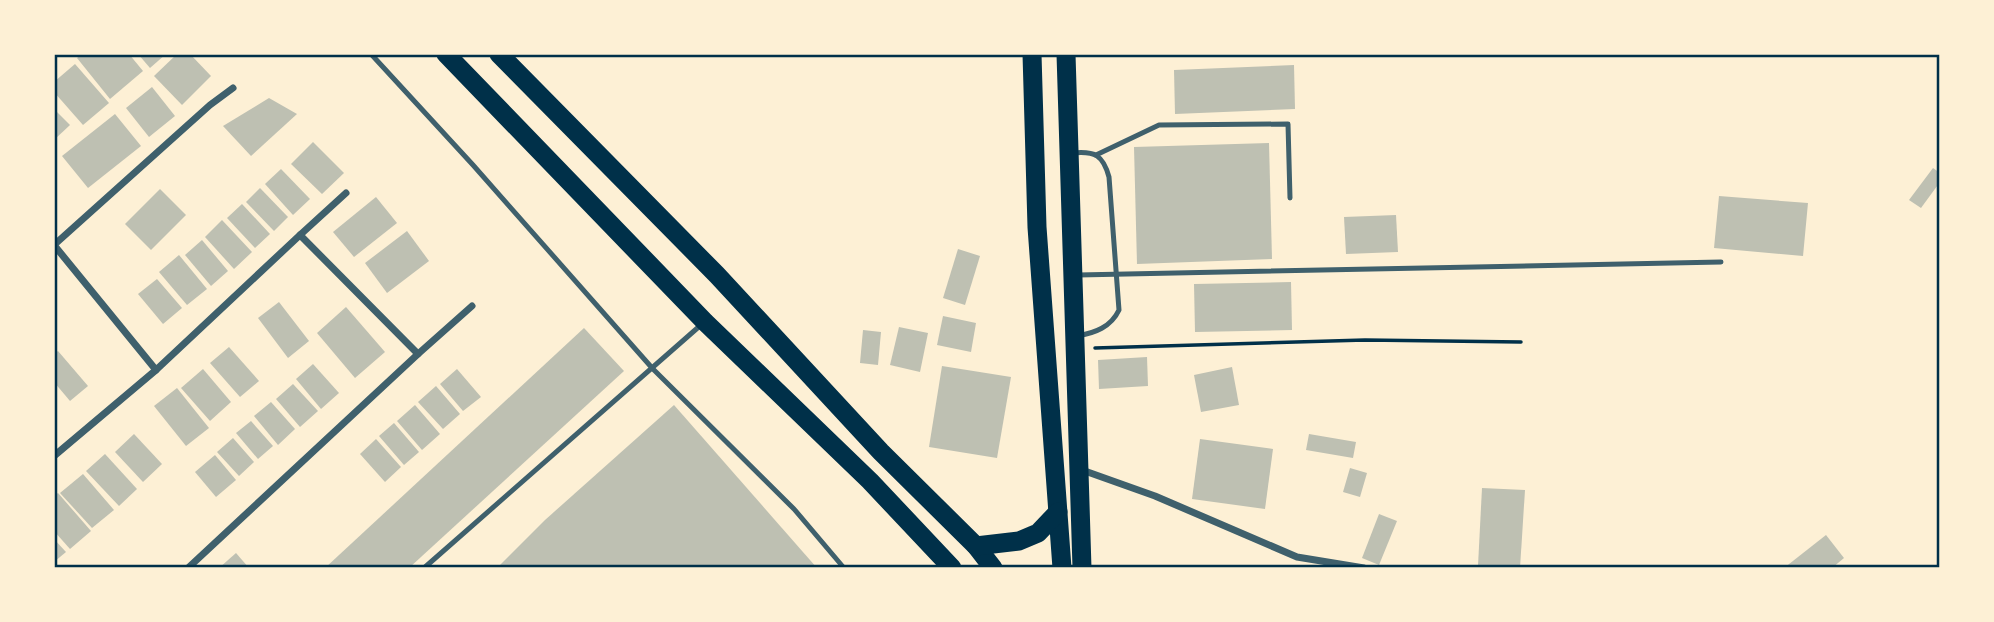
<svg xmlns="http://www.w3.org/2000/svg" width="1994" height="622" font-family="Raleway,sans-serif">
	<style>
		.building { fill: #bec0b2 }
		.lines { fill: none; stroke-linecap: round; stroke-linejoin: round }
		.path { stroke: #003049; stroke-width: 3.5 }
		.service { stroke: #3f606c; stroke-width: 5 }
		.minor { stroke: #3f606c; stroke-width: 7 }
		.trunk { stroke: #003049; stroke-width: 19 }
		.neatline { fill: none; stroke: #003049; stroke-width: 2.5 }
	</style>
	<rect width="100%" height="100%" fill="#fdf0d5"/>
	<g class="building">
		<polygon points="82,54 129,54 143,71 110,99 77,58"/>
		<polygon points="138,54 166,54 150,68"/>
		<polygon points="177,54 190,54 211,76 182,105 154,76"/>
		<polygon points="75,64 109,103 83,125 54,92 54,82"/>
		<polygon points="1294,65 1295,109 1175,114 1174,70"/>
		<polygon points="152,87 175,116 149,137 126,108"/>
		<polygon points="269,98 297,114 251,156 223,126"/>
		<polygon points="54,109 70,125 54,140"/>
		<polygon points="115,114 141,146 88,188 62,156"/>
		<polygon points="313,142 344,173 322,194 291,164"/>
		<polygon points="1269,143 1272,259 1137,264 1134,147"/>
		<polygon points="1933,168 1940,173 1940,182 1921,208 1909,200"/>
		<polygon points="281,169 310,199 293,215 265,184"/>
		<polygon points="260,188 288,217 274,231 246,202"/>
		<polygon points="160,189 186,215 151,250 125,224"/>
		<polygon points="1719,196 1808,203 1803,256 1714,248"/>
		<polygon points="376,197 397,223 354,257 333,232"/>
		<polygon points="242,204 270,234 255,248 227,218"/>
		<polygon points="1396,215 1398,252 1346,254 1344,217"/>
		<polygon points="222,220 252,252 234,269 205,237"/>
		<polygon points="407,231 429,261 387,293 365,263"/>
		<polygon points="202,240 228,271 211,286 185,255"/>
		<polygon points="958,249 980,256 965,305 943,298"/>
		<polygon points="179,255 207,289 187,305 159,272"/>
		<polygon points="157,279 182,308 163,324 138,294"/>
		<polygon points="1291,282 1292,330 1195,332 1194,284"/>
		<polygon points="279,302 309,341 288,358 258,318"/>
		<polygon points="346,307 385,352 355,378 317,333"/>
		<polygon points="943,316 976,323 971,352 937,345"/>
		<polygon points="899,327 928,333 920,372 890,365"/>
		<polygon points="584,328 624,371 409,568 325,568"/>
		<polygon points="863,330 881,332 878,365 860,363"/>
		<polygon points="229,347 259,381 240,397 210,363"/>
		<polygon points="58,351 88,386 70,401 54,382 54,354"/>
		<polygon points="1147,357 1148,386 1099,389 1098,360"/>
		<polygon points="313,364 339,393 321,409 296,379"/>
		<polygon points="942,366 1011,377 997,458 929,447"/>
		<polygon points="1232,367 1239,405 1201,412 1194,375"/>
		<polygon points="203,369 231,402 210,421 181,388"/>
		<polygon points="457,369 481,397 463,411 440,384"/>
		<polygon points="293,384 318,411 300,427 276,399"/>
		<polygon points="436,386 460,414 443,429 418,402"/>
		<polygon points="177,388 209,428 186,446 154,406"/>
		<polygon points="271,402 295,429 278,445 254,416"/>
		<polygon points="415,405 440,434 422,450 397,421"/>
		<polygon points="674,405 817,568 497,568 545,520"/>
		<polygon points="251,421 273,446 258,459 236,433"/>
		<polygon points="394,423 419,452 404,465 379,436"/>
		<polygon points="134,434 162,464 143,482 115,452"/>
		<polygon points="1309,434 1356,442 1353,458 1306,450"/>
		<polygon points="233,438 254,462 239,476 217,452"/>
		<polygon points="376,439 401,467 385,482 360,454"/>
		<polygon points="1200,439 1273,449 1265,509 1192,499"/>
		<polygon points="105,454 137,489 119,506 86,471"/>
		<polygon points="215,455 236,480 216,497 195,472"/>
		<polygon points="1350,468 1367,473 1360,497 1343,492"/>
		<polygon points="83,474 114,510 92,528 60,493"/>
		<polygon points="1482,488 1525,490 1520,568 1478,566"/>
		<polygon points="58,493 91,531 70,549 54,531 54,496"/>
		<polygon points="1379,514 1397,521 1379,565 1362,558"/>
		<polygon points="1826,535 1844,558 1832,568 1784,568"/>
		<polygon points="54,539 66,552 54,562"/>
		<polygon points="236,553 249,568 219,568"/>
	</g>
	<g class="lines">
		<polyline class="path" points="1095,348 1365,340 1521,342"/>
		<g class="service">
			<polyline points="371,54 473,165 653,369 794,509 844,568"/>
			<path d="M1073 153C1095 151 1103 155 1109 177L1119 310C1111 327 1095 333 1077 336"/>
			<polyline points="1096,155 1159,125 1288,124 1290,198"/>
			<polyline points="1078,275 1721,262"/>
			<polyline points="424,568 702,324"/>
		</g>
		<g class="minor">
			<polyline points="300,235 346,193"/>
			<polyline points="54,245 156,370 300,235 418,354 472,306"/>
			<polyline points="54,245 210,105 233,88"/>
			<polyline points="54,456 156,370"/>
			<polyline points="1082,470 1155,496 1297,557 1364,568"/>
			<polyline points="188,568 418,354"/>
		</g>
		<g class="trunk">
			<polyline points="446,54 705,322 870,481 952,568"/>
			<polyline points="499,54 717,275 881,452 976,546 993,568"/>
			<polyline points="1032,54 1037,227 1062,568"/>
			<polyline points="1066,54 1082,568"/>
			<polyline points="976,546 1019,541 1038,533 1058,512"/>
		</g>
	</g>
	<rect width="1994" height="622" fill="none" stroke="#fdf0d5" stroke-width="112"/>
	<rect x="56" y="56" width="1882" height="510" class="neatline"/>
</svg>
